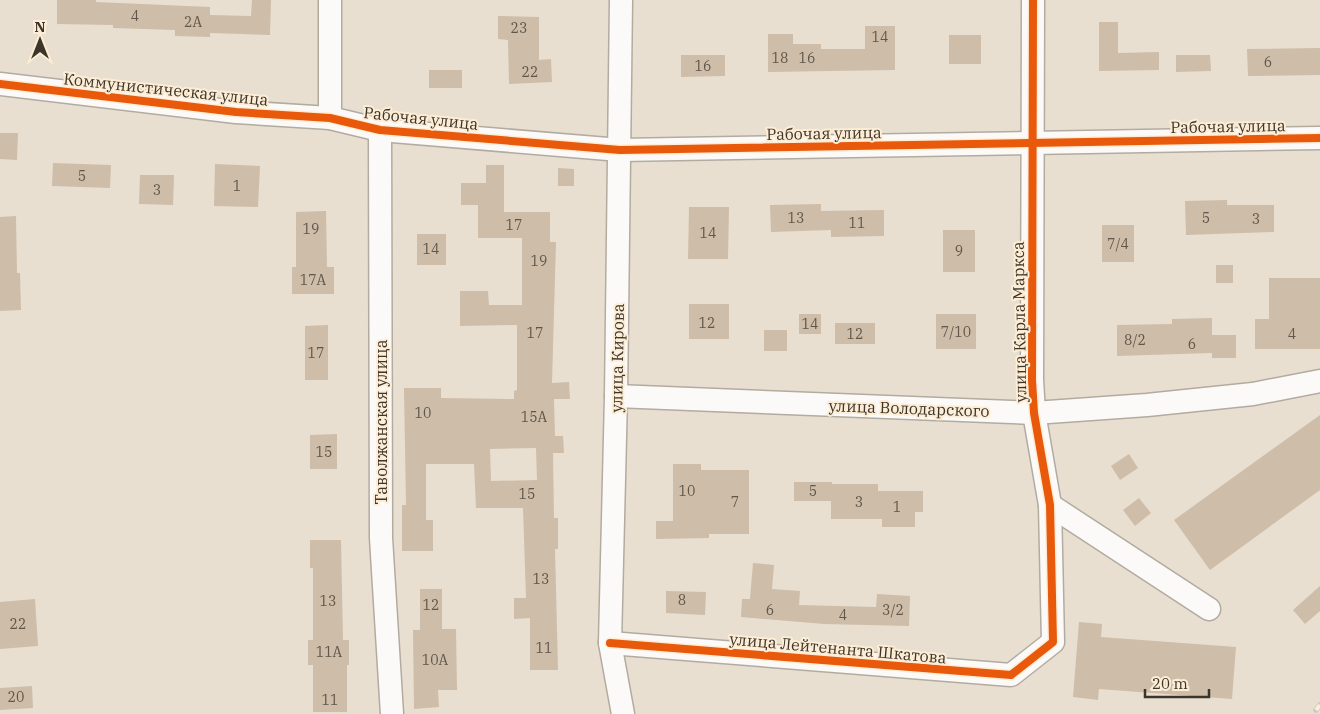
<svg xmlns="http://www.w3.org/2000/svg" width="1320" height="714" font-family="'IBM Plex Serif',serif">
	<style>
		.building { fill: #cebda8; fill-rule: evenodd }
		.lines { fill: none; stroke-linecap: round; stroke-linejoin: round }
		.street-casing { stroke: #b2aba0; stroke-width: 25 }
		.street { stroke: #fcfaf8; stroke-width: 22 }
		.rail-casing { stroke: #cbc8c4; stroke-width: 5.5 }
		.rail { stroke: #feedd5; stroke-width: 4; stroke-dasharray: 11; stroke-linecap: butt }
		.cycleway-casing { stroke: #feedd5; stroke-width: 11 }
		.cycleway { stroke: #e8590c; stroke-width: 8 }
		.labels { text-anchor: middle; dominant-baseline: central; stroke-width: 4; stroke-linejoin: round; paint-order: stroke }
		.number-label { font-size: 14px; fill: #60574a }
		.street-label { font-size: 16px; fill: #3b352b; stroke: #feedd5 }
	</style>
	<rect width="100%" height="100%" fill="#e8dfd1"/>
	<g class="building">
		<polygon points="57,0 96,0 96,2 210,7 210,15 251,16 252,0 271,0 270,35 210,33 210,37 175,36 175,30 113,28 113,25 57,24"/>
		<polygon points="498,16 539,17 539,60 551,59 552,82 509,84 508,40 498,39"/>
		<polygon points="1099,22 1118,22 1118,53 1159,52 1159,70 1099,71"/>
		<polygon points="865,26 895,26 895,70 768,72 768,34 793,34 793,44 821,44 821,49 865,49"/>
		<rect x="949" y="35" width="32" height="29"/>
		<polygon points="1320,48 1320,75 1248,76 1247,49"/>
		<polygon points="681,55 725,55 725,76 681,77"/>
		<polygon points="1176,55 1210,55 1211,71 1176,72"/>
		<rect x="429" y="70" width="33" height="18"/>
		<polygon points="0,133 18,133 17,160 0,159"/>
		<polygon points="53,163 111,165 110,188 52,186"/>
		<polygon points="215,164 260,166 258,207 214,206"/>
		<path d="M486 165H504V212H550V242H556L552 383 569 382 570 399H554L555 436H563L564 453H553L554 518H558V549H555L558 670H530V618L514 619V598H526L523 508H476L474 464H426V520H433V551H402V505H406L404 388H441V398L514 399V391L517 390V325L460 326V291H488L489 305H522V238H478V205H461V183H486ZM536 448 537 480 491 481 490 449Z"/>
		<polygon points="558,168 574,169 574,186 558,186"/>
		<polygon points="140,175 174,175 173,205 139,204"/>
		<polygon points="1227,200 1227,205 1274,205 1274,232 1186,235 1185,201"/>
		<polygon points="821,204 821,211 884,210 884,236 831,237 831,230 771,232 770,205"/>
		<polygon points="689,207 729,207 728,259 688,259"/>
		<polygon points="326,211 327,267 334,267 334,294 292,294 292,267 296,267 296,212"/>
		<polygon points="16,216 17,273 20,273 21,310 0,311 0,217"/>
		<rect x="1102" y="225" width="32" height="37"/>
		<rect x="943" y="230" width="32" height="42"/>
		<rect x="417" y="234" width="29" height="31"/>
		<rect x="1216" y="265" width="17" height="18"/>
		<polygon points="1269,278 1320,278 1320,349 1255,349 1255,319 1269,319"/>
		<rect x="689" y="304" width="40" height="35"/>
		<rect x="799" y="314" width="22" height="20"/>
		<rect x="936" y="314" width="40" height="35"/>
		<polygon points="1212,318 1212,335 1236,335 1236,358 1212,358 1212,353 1117,356 1117,325 1172,324 1172,319"/>
		<rect x="835" y="323" width="40" height="21"/>
		<polygon points="328,325 328,380 305,380 305,326"/>
		<rect x="764" y="330" width="23" height="21"/>
		<polygon points="1320,415 1320,490 1210,570 1174,520"/>
		<polygon points="337,434 337,469 310,469 310,435"/>
		<polygon points="1129,454 1138,468 1120,480 1111,466"/>
		<polygon points="673,464 701,464 701,470 749,470 749,534 709,534 709,538 656,539 656,521 673,521"/>
		<polygon points="794,482 832,482 832,484 878,484 878,491 923,491 923,512 915,512 915,527 882,527 882,519 831,519 831,501 794,501"/>
		<polygon points="1139,498 1151,513 1135,526 1123,510"/>
		<polygon points="310,540 341,540 343,640 349,640 349,665 347,665 347,712 313,712 313,665 308,665 308,640 313,640 313,568 310,568"/>
		<polygon points="753,563 774,565 772,589 800,591 799,605 876,607 877,594 910,596 909,626 824,624 741,617 742,599 750,599"/>
		<polygon points="1320,586 1320,611 1305,624 1293,610"/>
		<polygon points="420,589 442,589 442,629 456,629 457,690 438,690 439,707 414,709 413,630 420,630"/>
		<polygon points="666,591 706,592 705,615 666,613"/>
		<polygon points="35,599 38,646 0,649 0,602"/>
		<polygon points="1079,622 1102,624 1101,637 1236,647 1232,699 1099,689 1098,700 1073,697"/>
		<polygon points="32,686 33,708 0,710 0,688"/>
	</g>
	<g class="lines">
		<defs>
			<g id="street">
				<polyline points="621,0 616,396 610,643 623,714"/>
				<polyline points="0,84 236,112 330,118 380,130 620,150 1320,138"/>
				<polyline points="330,118 330,0"/>
				<polyline points="380,130 381,538 392,714"/>
				<polyline points="616,396 1034,413 1147,405 1253,394 1320,381"/>
				<polyline points="1050,505 1209,609"/>
				<polyline points="610,643 1011,675 1053,642 1050,505 1034,413 1032,380 1033,0"/>
			</g>
		</defs>
		<use href="#street" class="street-casing"/>
		<use href="#street" class="street"/>
		<defs>
			<polyline id="rail" points="1316,710 1320,705"/>
		</defs>
		<use href="#rail" class="rail-casing"/>
		<use href="#rail" class="rail"/>
		<defs>
			<g id="cycleway">
				<polyline points="0,84 236,112 330,118 380,130 620,150 1320,138"/>
				<polyline points="610,643 1011,675 1053,642 1050,505 1034,413 1032,380 1033,0"/>
			</g>
		</defs>
		<use href="#cycleway" class="cycleway-casing"/>
		<use href="#cycleway" class="cycleway"/>
	</g>
	<g class="labels">
		<g class="number-label">
			<text x="135" y="16">4</text>
			<text x="193" y="22">2А</text>
			<text x="519" y="28">23</text>
			<text x="880" y="37">14</text>
			<text x="780" y="58">18</text>
			<text x="807" y="58">16</text>
			<text x="1268" y="62">6</text>
			<text x="703" y="66">16</text>
			<text x="530" y="72">22</text>
			<text x="82" y="176">5</text>
			<text x="237" y="186">1</text>
			<text x="157" y="190">3</text>
			<text x="796" y="218">13</text>
			<text x="1206" y="218">5</text>
			<text x="1256" y="219">3</text>
			<text x="857" y="223">11</text>
			<text x="514" y="225">17</text>
			<text x="311" y="229">19</text>
			<text x="708" y="233">14</text>
			<text x="1118" y="244">7/4</text>
			<text x="431" y="249">14</text>
			<text x="959" y="251">9</text>
			<text x="539" y="261">19</text>
			<text x="313" y="280">17А</text>
			<text x="707" y="323">12</text>
			<text x="810" y="324">14</text>
			<text x="956" y="332">7/10</text>
			<text x="535" y="333">17</text>
			<text x="855" y="334">12</text>
			<text x="1292" y="334">4</text>
			<text x="1135" y="340">8/2</text>
			<text x="1192" y="344">6</text>
			<text x="316" y="353">17</text>
			<text x="423" y="413">10</text>
			<text x="534" y="417">15А</text>
			<text x="324" y="452">15</text>
			<text x="687" y="491">10</text>
			<text x="813" y="491">5</text>
			<text x="527" y="494">15</text>
			<text x="735" y="502">7</text>
			<text x="859" y="502">3</text>
			<text x="897" y="507">1</text>
			<text x="541" y="579">13</text>
			<text x="682" y="600">8</text>
			<text x="328" y="601">13</text>
			<text x="431" y="605">12</text>
			<text x="770" y="610">6</text>
			<text x="893" y="610">3/2</text>
			<text x="843" y="615">4</text>
			<text x="18" y="624">22</text>
			<text x="544" y="648">11</text>
			<text x="329" y="652">11А</text>
			<text x="435" y="660">10А</text>
			<text x="16" y="697">20</text>
			<text x="330" y="700">11</text>
		</g>
		<g class="street-label">
			<text transform="translate(166 89) rotate(6)">Коммунистическая улица</text>
			<text transform="translate(421 118) rotate(6)">Рабочая улица</text>
			<text transform="translate(1228 126) rotate(-1)">Рабочая улица</text>
			<text transform="translate(824 133) rotate(-1)">Рабочая улица</text>
			<text transform="translate(1019 322) rotate(-91)">улица Карла Маркса</text>
			<text transform="translate(617 358) rotate(-89)">улица Кирова</text>
			<text transform="translate(909 408) rotate(2)">улица Володарского</text>
			<text transform="translate(381 422) rotate(-90)">Таволжанская улица</text>
			<text transform="translate(838 648) rotate(5)">улица Лейтенанта Шкатова</text>
		</g>
	</g>
	<g transform="translate(40 40)" stroke="#feedd5" stroke-width="4" paint-order="stroke">
	<path d="M0-4L9 19L0 12L-9 19Z" fill="#3b352b"/>
	<text y="-8" font-size="14" font-weight="bold" text-anchor="middle" fill="#3b352b">N</text>
	</g>
	<path d="M1145 689v8h64v-8" fill="none" stroke="#3b352b" stroke-width="2.5"/>
	<text x="1152" y="689" font-size="15" fill="#3b352b" stroke="#feedd5" stroke-width="4" paint-order="stroke">20 m</text>
</svg>
